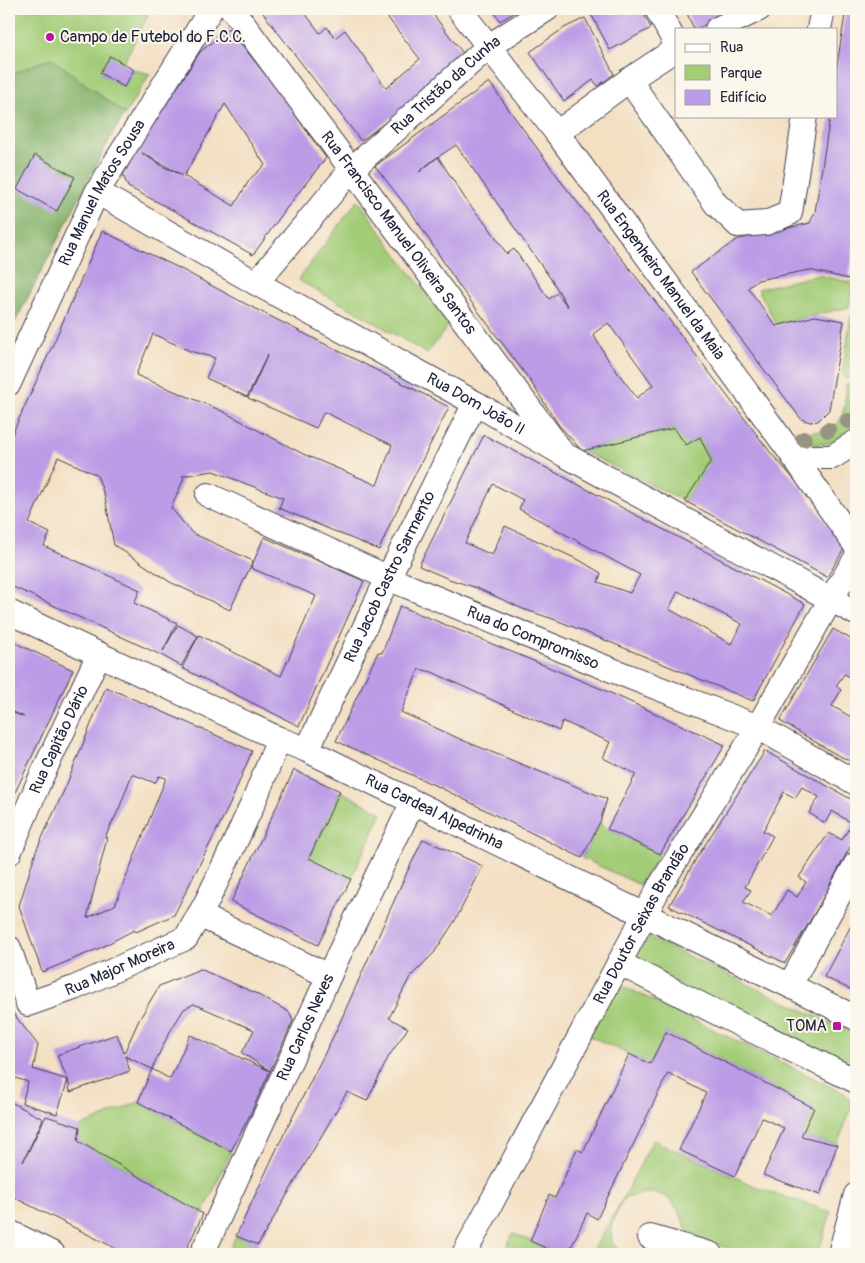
<svg xmlns="http://www.w3.org/2000/svg" width="865" height="1263" font-family="Pangolin,sans-serif">
	<style>
		.green { fill: #a3cc77; stroke: #627759 }
		.forest { fill: #82b068; stroke: #526952 }
		.building { fill: #bb9ce6; fill-rule: evenodd }
		.lines { fill: none; stroke-linecap: round; stroke-linejoin: round }
		.minor-casing { stroke: #413e4f; stroke-width: 26 }
		.minor { stroke: #fff; stroke-width: 24 }
		.tree { fill: #969382 }
		.poi-dot { fill: #b5179e; stroke: #fbf7ec; stroke-width: 2 }
		.labels { text-anchor: middle; dominant-baseline: central; stroke-width: 4; stroke-linejoin: round; paint-order: stroke }
		.poi-label { font-size: 16px; fill: #22223b; stroke: #fbf7ec; text-anchor: start }
		.street-label { font-size: 16px; fill: #22223b; stroke: #fbf7ec }
	</style>
	<rect width="100%" height="100%" fill="#fbf7ec"/>
	<filter id="ink" filterUnits="userSpaceOnUse"><feTurbulence type="fractalNoise" baseFrequency=".02" numOctaves="2"/><feDisplacementMap in="SourceGraphic" scale="10" xChannelSelector="R" yChannelSelector="G"/><feConvolveMatrix kernelMatrix="1 2 1 2 8 2 1 2 1" color-interpolation-filters="sRGB"/></filter>
	<filter id="wash" filterUnits="userSpaceOnUse"><feTurbulence type="fractalNoise" baseFrequency=".0096" numOctaves="4" result="noise"/><feDisplacementMap in="SourceGraphic" scale="20" xChannelSelector="R" yChannelSelector="G"/><feGaussianBlur stdDeviation="1.12" result="paint"/><feColorMatrix in="noise" values="0 0 0 0 0 0 0 0 0 0 0 0 0 0 0 0 0 1.4 0 .05"/><feComposite in="paint" operator="in"/></filter>
	<g filter="url(#wash)">
		<rect width="100%" height="100%" fill="#f3dfc2"/>
		<g class="green">
			<polygon points="9,9 151,9 123,64 100,73 124,87 134,70 150,74 125,114 51,58 9,75"/>
			<polygon points="358,200 405,266 450,323 427,354 364,316 298,280"/>
			<polygon points="818,275 853,283 849,307 776,324 758,289"/>
			<polygon points="851,316 856,318 856,330 848,379 842,377"/>
			<path d="M846 384 856 386C856 397 859 411 856 422 851 446 816 446 798 443L790 431C835 433 845 432 846 384Z"/>
			<polygon points="674,428 686,444 700,437 711,461 685,501 582,451"/>
			<polygon points="340,791 382,813 351,879 309,859"/>
			<polygon points="600,822 607,829 660,854 640,885 582,858"/>
			<polygon points="635,931 856,1035 856,1068 628,961"/>
			<polygon points="615,982 844,1093 853,1104 837,1145 801,1136 814,1108 666,1032 650,1064 583,1033"/>
			<polygon points="138,1102 231,1151 203,1214 78,1141 80,1127"/>
			<path d="M653 1140 759 1188 831 1212 818 1254H751L690 1238C676 1199 665 1182 622 1200L611 1227 612 1243 623 1254H591L622 1200Z"/>
			<polygon points="513,1233 559,1254 505,1254 506,1248"/>
			<polygon points="236,1236 258,1245 253,1254 227,1254"/>
		</g>
		<polygon class="forest" points="51,58 125,114 112,135 9,334 9,75"/>
		<g id="blocks">
			<g class="building">
				<polygon points="260,9 311,9 305,13 320,33 327,27 335,38 345,30 386,88 420,59 381,9 429,9 465,56 413,101 361,141"/>
				<polygon points="492,9 521,9 500,21"/>
				<polygon points="596,9 641,9 651,28 610,50 590,12"/>
				<polygon points="685,9 737,9 696,29 694,29"/>
				<polygon points="846,9 856,9 856,231 849,279 809,270 758,280 748,288 776,326 815,316 844,321 829,410 818,421 810,422 801,419 691,272 736,240 810,223 815,212 830,116 836,116 836,71"/>
				<polygon points="585,18 614,74 598,86 593,80 564,101 530,52 564,28"/>
				<path d="M229 28 278 91 326 158 288 206 253 255 169 208 128 187 123 175 137 150 200 52ZM225 104 265 165 250 179 234 206 184 176ZM142 153 182 175 164 167Z"/>
				<polygon points="110,56 134,70 124,87 100,73"/>
				<path d="M489 82 563 184 648 292 770 452 801 487 844 549 827 577 685 501 711 461 700 437 686 445 674 428 582 451 558 424 529 379 460 287 413 215 375 166ZM456 145 553 282 568 307 557 293 549 299 514 249 507 254 488 226 468 203 438 157 419 172 432 161ZM608 323 653 385 637 398 609 361 593 334Z"/>
				<polygon points="35,155 75,177 57,211 17,189"/>
				<path d="M102 231 179 268 242 302 449 407 391 522 379 550 279 508 283 498 213 471 182 476 184 478 171 508 192 533 253 561 230 610 170 582 114 545 105 497 97 475 58 457 29 523 50 533 44 546 140 590 134 603 177 623 163 651 178 625 198 636 181 666 161 655 9 585V441L55 340ZM153 334 190 351 215 358 206 378 247 397 268 354 248 398 316 428 324 412 392 445 377 485 303 454 222 411 136 375Z"/>
				<path d="M484 435 805 604 753 701 556 620 523 609 477 588 449 579 419 566ZM493 484 523 500 519 509 640 575 630 593 598 582 601 573 579 560 505 526 492 555 465 543ZM678 591 742 624 731 644 669 609Z"/>
				<polygon points="264,537 364,581 299,726 182,668 199,635 281,676 316,596 251,568"/>
				<polygon points="400,606 604,690 725,745 660,854 607,829 636,774 603,758 610,742 562,721 559,731 432,672 419,669 401,712 462,740 607,799 600,822 582,858 441,788 336,741 378,652 382,653"/>
				<polygon points="833,629 856,642 856,680 844,674 836,686 841,690 832,706 853,718 856,711 856,764 834,753 780,721"/>
				<polygon points="9,640 73,670 9,805 9,711 24,717 9,710"/>
				<path d="M106 687 252 751 230 804 174 915 136 932 134 930 100 948 42 972 19 906 36 851 66 786ZM132 774 155 783 159 776 166 778 115 905 87 918 107 838 105 837 119 809Z"/>
				<path d="M765 751 856 802V836L817 909 785 963 669 906 696 859ZM802 787 819 797 809 813 825 823 832 811 852 823 842 840 829 833 799 877 806 882 797 897 787 890 772 916 743 902 751 890 745 887 773 836 763 831 784 792 795 798Z"/>
				<polygon points="294,770 340,791 309,858 351,879 318,945 231,902"/>
				<polygon points="423,839 483,866 456,919 434,953 410,977 389,1018 408,1028 389,1056 367,1101 347,1092 258,1245 236,1236 279,1144 336,1031 402,883"/>
				<polygon points="856,916 856,992 824,977"/>
				<polygon points="200,969 253,992 289,1012 293,1021 270,1071 250,1115 231,1151 138,1102 152,1069 170,1079 190,1035 270,1071 242,1053 254,1030 194,1004 184,1009 168,1035 152,1069 125,1056 130,1071 70,1092 68,1080 57,1055 117,1034 124,1053 139,1020 159,986"/>
				<polygon points="9,1008 38,1045 33,1069 68,1080 57,1114 22,1103 28,1082 9,1076"/>
				<polygon points="666,1032 814,1108 801,1136 837,1145 820,1195 763,1175 784,1128 762,1118 735,1176 679,1150 706,1093 668,1073 597,1219 587,1213 568,1254 559,1254 530,1241 549,1195 555,1198 577,1149 583,1152 629,1054 650,1064"/>
				<polygon points="9,1101 43,1119 23,1162 46,1116 80,1127 78,1141 203,1214 184,1254 127,1254 9,1195"/>
			</g>
		</g>
	</g>
	<g filter="url(#ink)">
		<use href="#blocks" fill-opacity="0" stroke="#413e4f" stroke-width="1"/>
		<g class="lines">
			<defs>
				<g id="minor">
					<path id="s1" d="M232 9 559 448"/>
					<path id="s2" d="M459 9 557 133 794 457 856 546"/>
					<polyline points="657,9 676,44"/>
					<polyline points="717,29 759,9"/>
					<polyline points="819,29 823,9"/>
					<polyline points="629,80 716,204 738,225 766,223 790,213 805,116"/>
					<polyline points="557,133 629,80 676,49"/>
					<path id="s3" d="M97 192 256 283 475 403 565 455 856 613"/>
					<path id="s4" d="M256 283 352 169 489 46 547 9"/>
					<path id="s5" d="M9 383 97 192 211 9"/>
					<polyline points="794,457 832,457 856,442"/>
					<path id="s6" d="M208 495 402 584 594 663 758 727 856 783"/>
					<path id="s7" d="M9 612 279 739 307 750 856 1018"/>
					<path id="s8" d="M307 750 384 586 475 403"/>
					<path id="s9" d="M9 853 38 784 99 654"/>
					<polyline points="199,915 329,976"/>
					<path id="s10" d="M9 948 28 1004 74 988 186 938 205 905 232 849 254 801 279 739"/>
					<polyline points="619,963 741,1025 856,1081"/>
					<polyline points="790,985 856,864"/>
					<polyline points="9,1232 53,1254"/>
					<polyline points="650,1237 710,1254"/>
					<path id="s11" d="M202 1254 338 956 413 802"/>
					<path id="s12" d="M464 1254 660 886 751 739 831 599 856 558"/>
					<polyline points="840,1254 856,1195"/>
				</g>
			</defs>
			<use href="#minor" class="minor-casing"/>
			<use href="#minor" class="minor"/>
		</g>
		<g class="tree">
			<circle cx="848" cy="421" r="8"/>
			<circle cx="828" cy="430" r="8"/>
			<circle cx="804" cy="439" r="8"/>
		</g>
	</g>
	<g class="poi-dot">
		<circle cx="50" cy="37" r="5"/>
		<rect x="832" y="1021" width="10" height="10" rx="2.5"/>
	</g>
	<g class="labels">
		<g class="poi-label">
			<text x="60" y="37">Campo de Futebol do F.C.C.</text>
			<text x="827" y="1026" text-anchor="end">TOMA</text>
		</g>
		<g class="street-label">
			<text stroke="none"><textPath href="#s4" startOffset="275">Rua Tristão da Cunha</textPath></text>
			<text stroke="none"><textPath href="#s5" startOffset="212">Rua Manuel Matos Sousa</textPath></text>
			<text stroke="none"><textPath href="#s1" startOffset="279">Rua Francisco Manuel Oliveira Santos</textPath></text>
			<text stroke="none"><textPath href="#s2" startOffset="334">Rua Engenheiro Manuel da Maia</textPath></text>
			<text stroke="none"><textPath href="#s3" startOffset="434">Rua Dom João II</textPath></text>
			<text stroke="none"><textPath href="#s8" startOffset="192">Rua Jacob Castro Sarmento</textPath></text>
			<text stroke="none"><textPath href="#s6" startOffset="355">Rua do Compromisso</textPath></text>
			<text stroke="none"><textPath href="#s9" startOffset="124">Rua Capitão Dário</textPath></text>
			<text stroke="none"><textPath href="#s7" startOffset="470">Rua Cardeal Alpedrinha</textPath></text>
			<text stroke="none"><textPath href="#s12" startOffset="375">Rua Doutor Seixas Brandão</textPath></text>
			<text stroke="none"><textPath href="#s10" startOffset="158">Rua Major Moreira</textPath></text>
			<text stroke="none"><textPath href="#s11" startOffset="249">Rua Carlos Neves</textPath></text>
		</g>
	</g>
	<rect width="865" height="1263" fill="none" stroke="#fbf7ec" stroke-width="30"/>
	<rect x="675" y="28" width="162" height="90" fill="#fbf7ec" stroke="#a4a2a5"/>
	<rect x="685" y="44" width="25" height="8" fill="#ffffff" stroke="#a4a2a5"/>
	<text x="720" y="52" font-size="15" fill="#22223b">Rua</text>
	<rect x="685" y="65" width="25" height="15" fill="#a3cc77" stroke="#a4a2a5"/>
	<text x="720" y="78" font-size="15" fill="#22223b">Parque</text>
	<rect x="685" y="90" width="25" height="15" fill="#bb9ce6" stroke="#a4a2a5"/>
	<text x="720" y="102" font-size="15" fill="#22223b">Edifício</text>
</svg>
